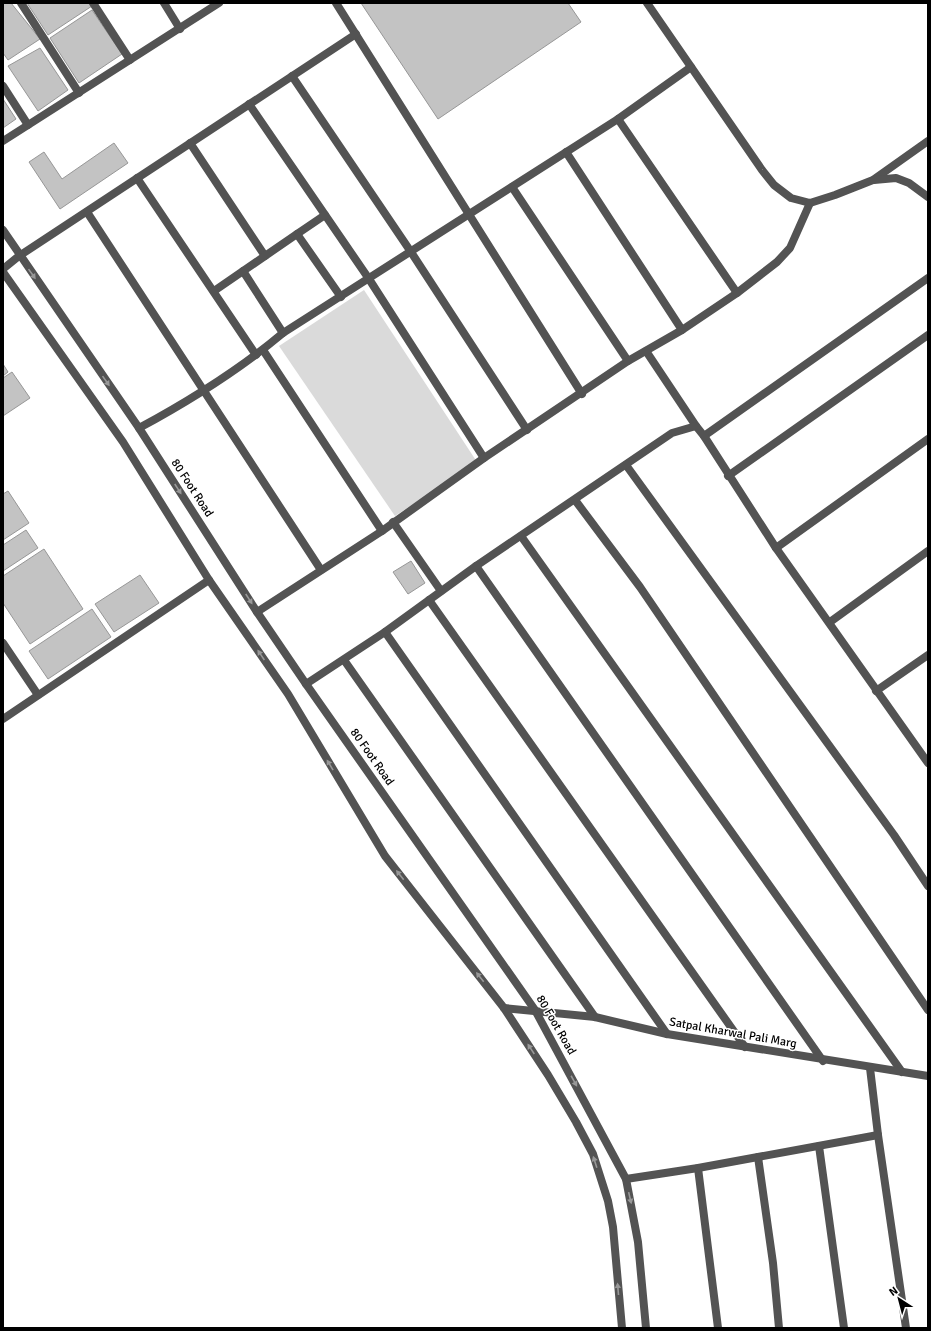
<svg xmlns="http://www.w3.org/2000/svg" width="931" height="1331" font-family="Signika,sans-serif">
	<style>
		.green { fill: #dadada }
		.building { fill: #c3c3c3; stroke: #979797 }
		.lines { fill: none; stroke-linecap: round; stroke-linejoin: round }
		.minor { stroke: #535353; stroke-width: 8 }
		.tertiary { stroke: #535353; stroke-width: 8 }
		.oneway { fill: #989898 }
		.labels { text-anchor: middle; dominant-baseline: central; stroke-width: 3; stroke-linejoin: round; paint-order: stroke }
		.street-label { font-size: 12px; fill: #000; stroke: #fff }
	</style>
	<rect width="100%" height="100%" fill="#fff"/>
	<polygon class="green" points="364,290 477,462 395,516 279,346"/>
	<g class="building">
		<polygon points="3,3 11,3 40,39 8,60 3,53"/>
		<polygon points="27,3 90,3 92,6 48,35"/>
		<polygon points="361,3 568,3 581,22 438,119"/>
		<polygon points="92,10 122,54 79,83 50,38"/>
		<polygon points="40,48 68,90 38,111 8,66"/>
		<polygon points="3,99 16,119 3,128"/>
		<polygon points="114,143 128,163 60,209 29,162 44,152 62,179"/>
		<polygon points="3,364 8,372 3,376"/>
		<polygon points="12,372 30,398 3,416 3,378"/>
		<polygon points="8,491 29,523 3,540 3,494"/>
		<polygon points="26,530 38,548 3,571 3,545"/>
		<polygon points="44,549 83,609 30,644 3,603 3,576"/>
		<polygon points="411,561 425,583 408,594 393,572"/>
		<polygon points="140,575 159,603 114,632 95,604"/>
		<polygon points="92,609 111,637 48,679 29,651"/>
	</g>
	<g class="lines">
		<g class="minor">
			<polyline points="21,3 79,93"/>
			<polyline points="93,3 130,60"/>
			<polyline points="164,3 180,29"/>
			<polyline points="336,3 582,394"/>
			<polyline points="647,3 762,170 774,185 791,198 810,203 835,195 873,180 928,141"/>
			<polyline points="292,76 411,252 527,430"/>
			<polyline points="3,86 28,125"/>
			<polyline points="249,104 369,279 484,458"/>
			<polyline points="618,119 737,293"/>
			<polyline points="3,141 219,3"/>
			<polyline points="190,143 265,256"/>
			<polyline points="566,152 682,330"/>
			<polyline points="137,178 256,355"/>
			<polyline points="874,180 896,178 909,183 928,197"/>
			<polyline points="512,187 628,361"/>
			<polyline points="87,212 321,570"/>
			<polyline points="297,234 325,215"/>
			<polyline points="3,269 19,256 356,34"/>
			<polyline points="243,271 283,333"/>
			<polyline points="214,291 297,234 341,297"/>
			<polyline points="263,350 382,531"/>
			<polyline points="646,351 696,426"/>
			<path d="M139 428C189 401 239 370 283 333L618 119 691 67"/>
			<polyline points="704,436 928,278"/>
			<polyline points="626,465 894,835 928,886"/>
			<polyline points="728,476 928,335"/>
			<polyline points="575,500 640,587 928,1010"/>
			<polyline points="393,522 441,591"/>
			<polyline points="521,536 902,1072"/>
			<polyline points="776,548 928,439"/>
			<polyline points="476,566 823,1061"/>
			<polyline points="429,600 745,1047"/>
			<polyline points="257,612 382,531 484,458 628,361 682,330 737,293 777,262 790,248 810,203"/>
			<polyline points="830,622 928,551"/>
			<polyline points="385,632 667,1034"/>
			<polyline points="3,643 38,695"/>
			<polyline points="344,660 595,1017"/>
			<polyline points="306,684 385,632 476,566 672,433 696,426 704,436 776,548 928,763"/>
			<polyline points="876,691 928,655"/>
			<polyline points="3,719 209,580"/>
			<polyline points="870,1068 878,1135 906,1328"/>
			<polyline points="819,1146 844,1328"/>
			<polyline points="758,1157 773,1263 779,1328"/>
			<polyline points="698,1168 718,1328"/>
			<polyline points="626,1179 698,1168 878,1135"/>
		</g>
		<g class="tertiary">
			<polyline points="3,230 139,428 257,612 306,684 535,1010 626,1179 638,1242 646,1328"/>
			<polyline points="3,272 123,442 209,580 288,694 385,856 504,1008 548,1075 576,1122 593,1154 608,1201 613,1227 622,1328"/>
			<polyline points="504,1008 595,1017 667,1034 928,1076"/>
		</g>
	</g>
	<defs><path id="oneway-solid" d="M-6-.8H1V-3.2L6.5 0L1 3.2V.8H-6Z"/></defs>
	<g class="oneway">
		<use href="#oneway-solid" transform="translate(32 274) rotate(55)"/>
		<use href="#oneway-solid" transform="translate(106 381) rotate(55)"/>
		<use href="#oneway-solid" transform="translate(178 489) rotate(57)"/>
		<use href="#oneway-solid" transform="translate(249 599) rotate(57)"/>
		<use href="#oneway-solid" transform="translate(261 655) rotate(-124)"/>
		<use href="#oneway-solid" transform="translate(330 765) rotate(-121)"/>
		<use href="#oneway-solid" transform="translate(400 875) rotate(-128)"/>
		<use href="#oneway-solid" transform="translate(480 977) rotate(-128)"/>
		<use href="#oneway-solid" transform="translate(531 1049) rotate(-123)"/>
		<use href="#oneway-solid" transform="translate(574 1081) rotate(61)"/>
		<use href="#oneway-solid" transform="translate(595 1162) rotate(-108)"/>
		<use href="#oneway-solid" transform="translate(630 1198) rotate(77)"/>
		<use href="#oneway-solid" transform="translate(618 1289) rotate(-95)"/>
	</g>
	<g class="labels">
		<g class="street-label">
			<text transform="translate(192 488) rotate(57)">80 Foot Road</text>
			<text transform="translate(372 757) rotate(55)">80 Foot Road</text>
			<text transform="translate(556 1025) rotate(60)">80 Foot Road</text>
			<text transform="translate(733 1033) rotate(10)">Satpal Kharwal Pali Marg</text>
		</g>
	</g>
	<rect width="931" height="1331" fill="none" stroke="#000000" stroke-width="8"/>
	<g transform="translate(899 1299) rotate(324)" stroke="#ffffff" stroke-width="3" paint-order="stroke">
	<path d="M0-3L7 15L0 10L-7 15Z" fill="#000000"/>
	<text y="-6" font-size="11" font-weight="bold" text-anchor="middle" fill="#000000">N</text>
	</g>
</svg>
